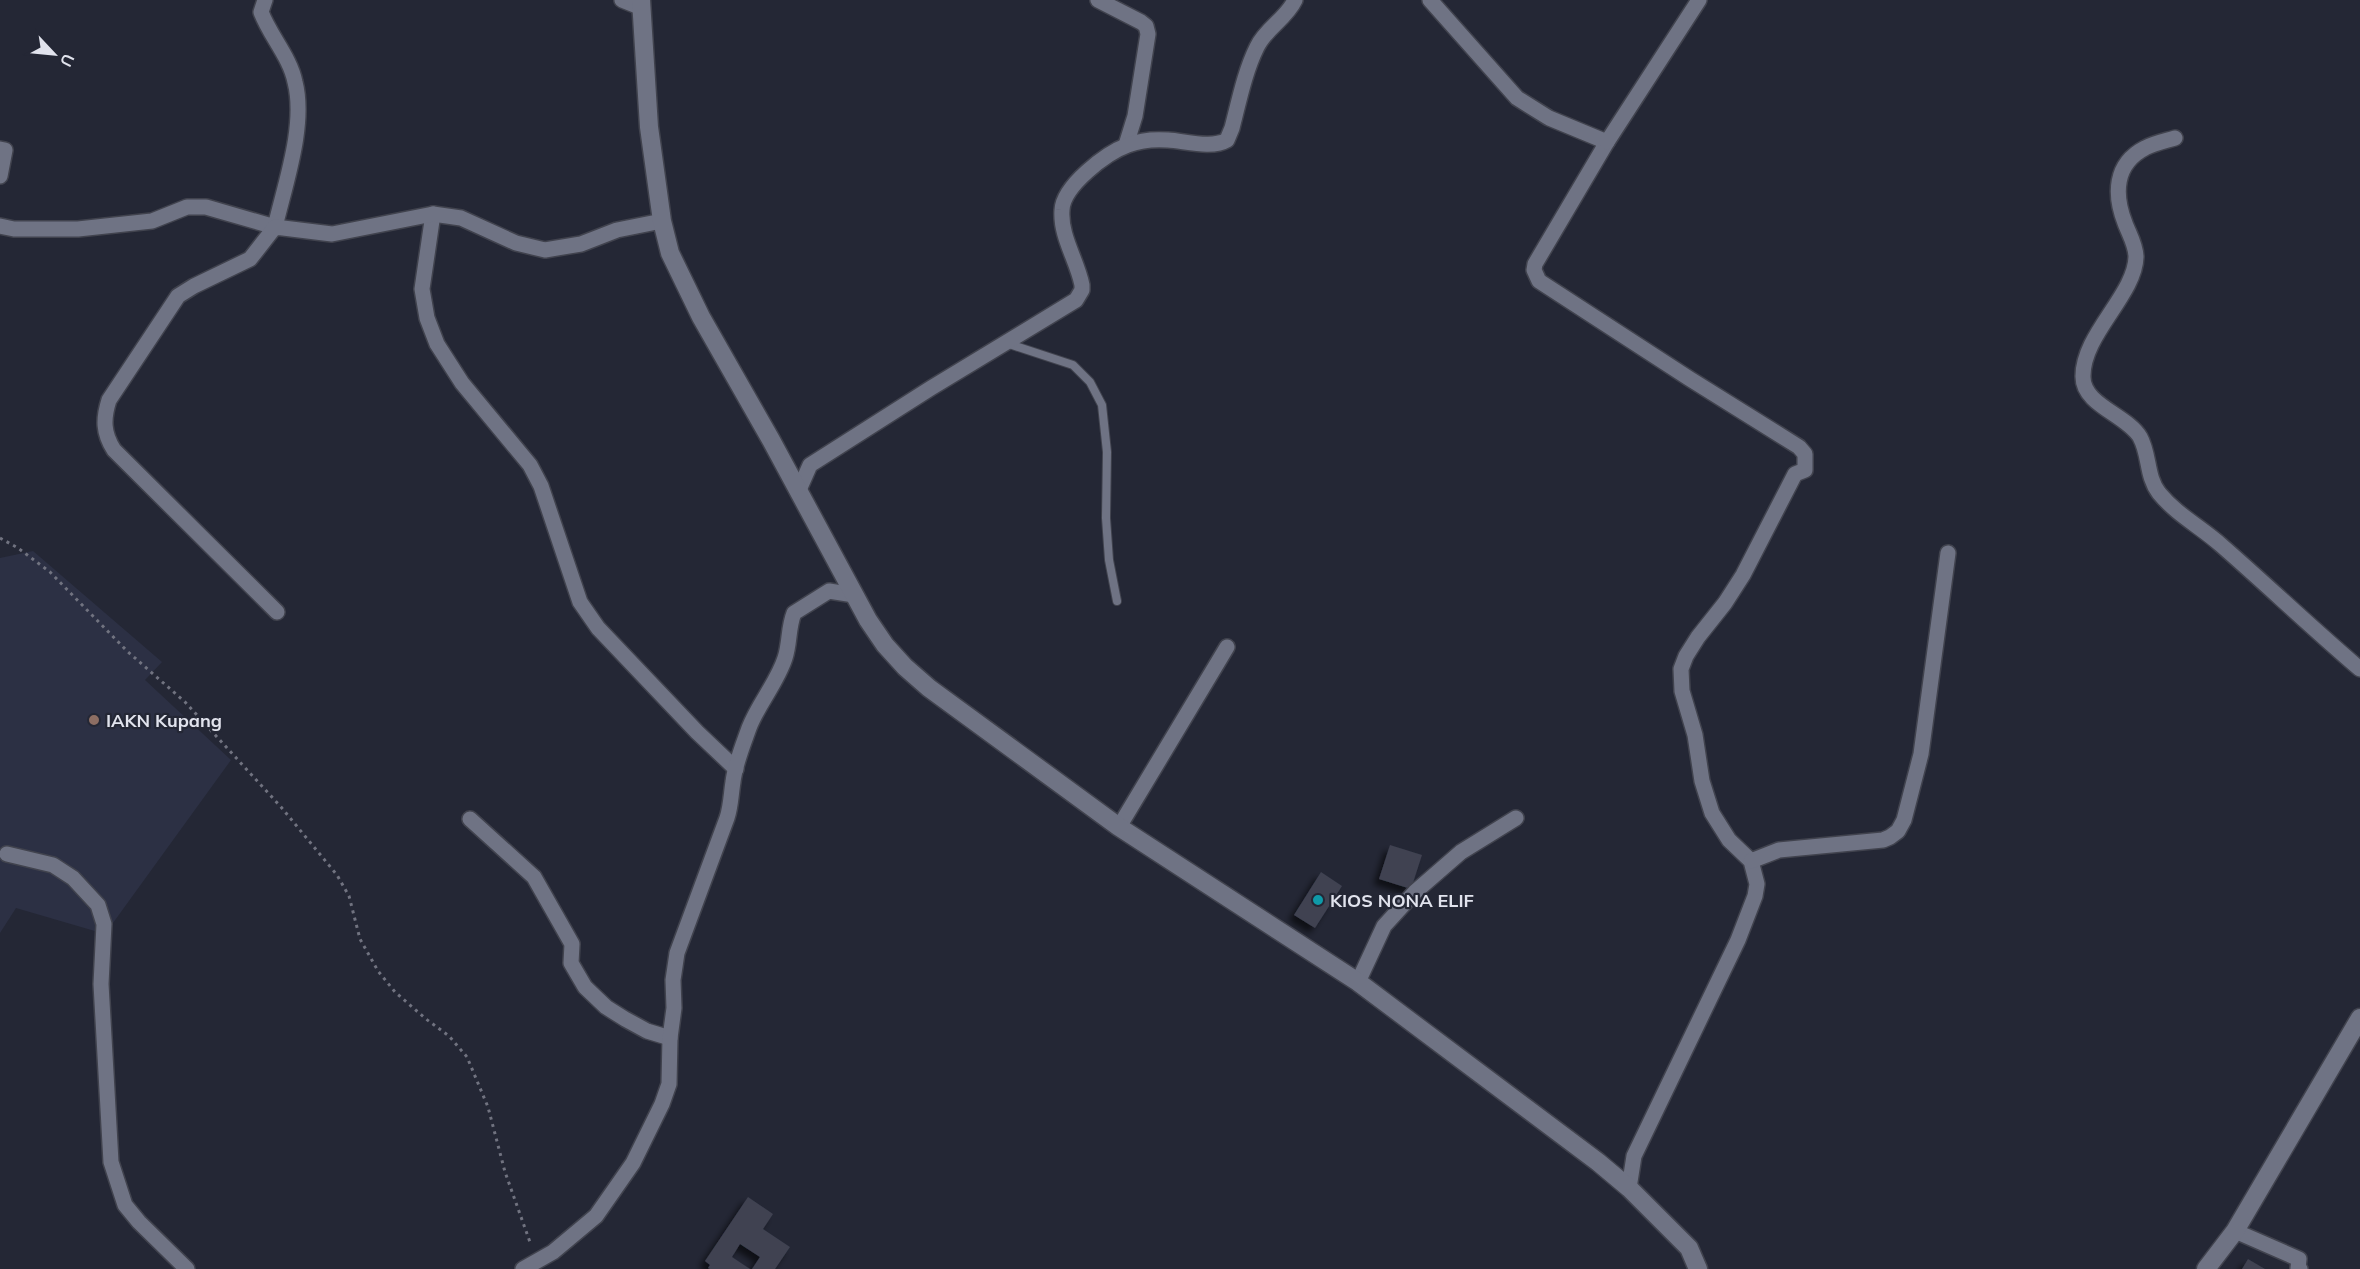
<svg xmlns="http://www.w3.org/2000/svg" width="2360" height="1269" font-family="Mulish,sans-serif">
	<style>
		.built { fill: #2c3044 }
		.building { fill: #3f4251; filter: url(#shadow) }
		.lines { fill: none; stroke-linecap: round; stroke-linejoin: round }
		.service-casing { stroke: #41434e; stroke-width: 10 }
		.minor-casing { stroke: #41434e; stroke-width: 18 }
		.tertiary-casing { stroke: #41434e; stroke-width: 21 }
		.path { stroke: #717380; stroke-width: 3; stroke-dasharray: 3 4.5; stroke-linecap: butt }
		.service { stroke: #6f7384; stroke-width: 8 }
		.minor { stroke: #6f7384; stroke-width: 15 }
		.tertiary { stroke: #6f7384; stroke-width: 18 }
		.education-dot { fill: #8d6e63; stroke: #242735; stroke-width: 2 }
		.culture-dot { fill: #0f9aa8; stroke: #242735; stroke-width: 2 }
		.labels { text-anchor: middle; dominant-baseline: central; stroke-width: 4.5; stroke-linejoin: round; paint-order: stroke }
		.poi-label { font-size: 18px; font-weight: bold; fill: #e1e3ed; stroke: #242735; text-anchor: start }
	</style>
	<defs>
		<filter id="shadow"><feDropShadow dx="-5.5" dy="5.5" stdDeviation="3" flood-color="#0009"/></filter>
	</defs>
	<rect width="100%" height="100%" fill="#242735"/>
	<polygon class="built" points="33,551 162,662 145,680 231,760 105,934 16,908 0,933 0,558"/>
	<g class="building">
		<polygon points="1390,845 1422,855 1411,889 1379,879"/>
		<polygon points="1321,872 1342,886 1315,928 1294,915"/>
		<polygon points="748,1197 773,1214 763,1229 790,1247 775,1269 752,1269 760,1257 740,1244 732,1257 750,1269 710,1269 708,1268 710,1265 705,1261"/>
		<polygon points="2248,1259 2265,1269 2242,1269"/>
	</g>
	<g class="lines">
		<defs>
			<polyline id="service" points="1006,343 1073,365 1090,382 1102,405 1107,452 1106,518 1109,560 1117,601"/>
			<g id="minor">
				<polyline points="622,0 642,8"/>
				<polyline points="1098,0 1141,22 1146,26 1148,34 1135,116 1126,145"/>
				<polyline points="1430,0 1517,98 1549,118 1607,142 1535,264 1534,270 1539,281 1690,379 1799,447 1805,454 1805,470 1795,474 1743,575 1725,603 1698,637 1686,656 1681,669 1682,691 1695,735 1702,781 1712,813 1729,840 1751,861 1757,884 1755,896 1738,940 1634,1156 1629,1188"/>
				<path d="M2175 138C2165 141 2154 143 2145 148 2114 164 2114 195 2125 223 2129 234 2136 245 2136 257 2135 295 2082 335 2083 377 2083 405 2127 415 2140 437 2150 455 2146 476 2159 493 2177 515 2201 527 2221 545 2268 586 2313 629 2360 669"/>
				<polyline points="1607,142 1699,0"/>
				<polyline points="0,149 5,150 0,176"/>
				<polyline points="433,214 422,289 427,318 437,344 462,383 530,465 541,486 580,602 598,628 697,732 736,769"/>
				<path d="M0 226 14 229H78L152 221 187 207H206L275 227C285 184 306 125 295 82 290 57 270 36 261 12L265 0"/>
				<path d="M799 490 810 465 931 388 1076 300 1082 290V285C1077 260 1060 236 1062 210 1063 186 1106 153 1128 145 1141 140 1155 139 1168 140 1185 141 1212 149 1227 140L1232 128C1239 101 1245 71 1257 47 1266 28 1286 19 1295 0"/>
				<path d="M277 612 114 450C103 433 103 419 109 400L178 296 194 286 250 259 275 227 332 234 433 214 461 218 516 243 545 250 581 244 617 230 662 221"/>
				<polyline points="470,819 534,877 572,944 571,963 585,987 606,1007 625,1019 647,1031 670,1038"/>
				<polyline points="1119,827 1227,647"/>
				<polyline points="7,854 53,865 73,878 98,905 104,924 101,984 111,1162 125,1205 139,1222 187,1269"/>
				<polyline points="1751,861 1779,850 1883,840 1890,837 1898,831 1904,820 1921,754 1948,553"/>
				<polyline points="1358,982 1384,926 1415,892 1461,852 1516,818"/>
				<polyline points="2235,1231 2299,1259 2298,1268 2300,1269"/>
				<path d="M523 1269 553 1252 596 1216 633 1163 662 1104 669 1084 670 1038 674 1008 673 980 677 953 727 818C731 806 731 794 733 782 735 764 743 745 749 728 758 704 777 683 785 658 790 643 788 628 794 613L829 591 854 595"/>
			</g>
			<g id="tertiary">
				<polyline points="641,0 649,127 662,221 670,253 701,317 771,440 868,620 885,645 905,667 929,688 1119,827 1358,982 1598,1162 1629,1188 1689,1248 1698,1269"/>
				<polyline points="2206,1269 2235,1231 2360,1018"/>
			</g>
		</defs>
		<use href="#service" class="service-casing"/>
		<use href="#minor" class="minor-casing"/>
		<use href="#tertiary" class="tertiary-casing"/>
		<polyline class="path" points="0,538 18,548 50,572 127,651 185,702 281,807 337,875 349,896 360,939 378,971 395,992 426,1019 449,1036 467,1057 488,1107 505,1172 531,1245"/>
		<use href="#service" class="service"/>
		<use href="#minor" class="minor"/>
		<use href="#tertiary" class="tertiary"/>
	</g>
	<circle class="education-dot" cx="94" cy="720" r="6"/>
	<circle class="culture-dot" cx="1318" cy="900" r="6"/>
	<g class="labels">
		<g class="poi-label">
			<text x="106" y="720">IAKN Kupang</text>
			<text x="1330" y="900">KIOS NONA ELIF</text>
		</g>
	</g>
	<g transform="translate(54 54) rotate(116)" stroke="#242735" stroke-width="4.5" paint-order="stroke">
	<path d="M0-4.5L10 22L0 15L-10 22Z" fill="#e1e3ed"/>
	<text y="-9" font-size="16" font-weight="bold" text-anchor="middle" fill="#e1e3ed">U</text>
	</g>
</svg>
